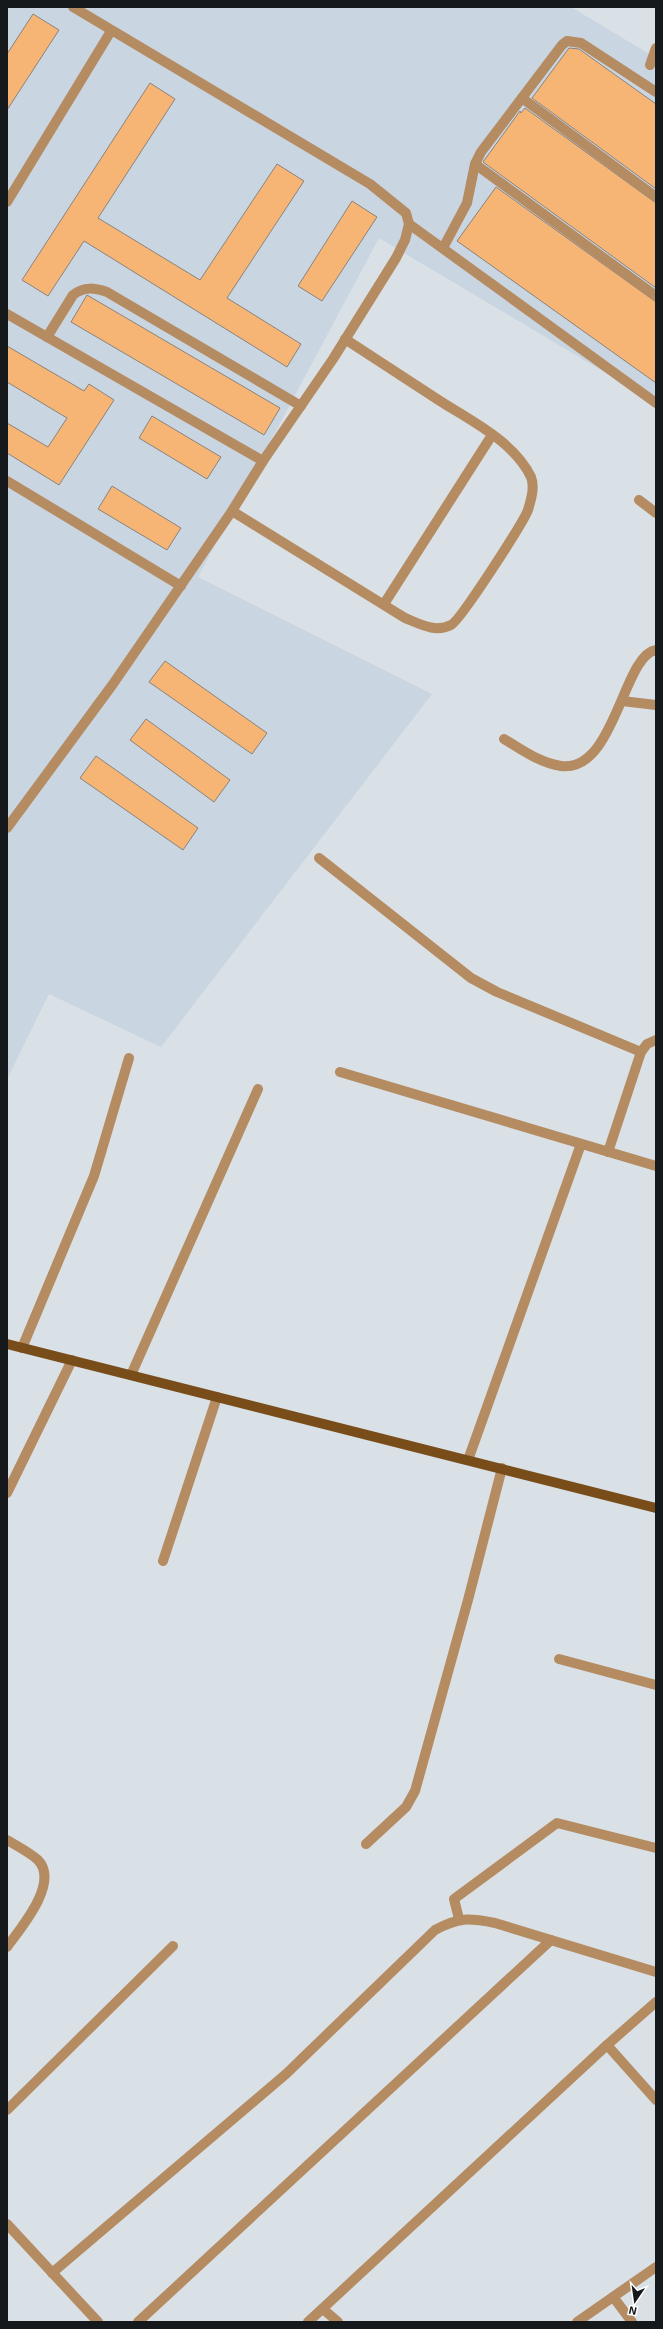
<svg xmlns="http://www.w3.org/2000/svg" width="663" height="2329" font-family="'Exo 2',sans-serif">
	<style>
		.built { fill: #c9d5e1 }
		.building { fill: #f6b575; stroke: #89837d }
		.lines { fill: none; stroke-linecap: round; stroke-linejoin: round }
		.minor { stroke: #b58b61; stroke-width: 10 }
		.major { stroke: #784d1a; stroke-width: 10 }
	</style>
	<rect width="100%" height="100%" fill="#d9e0e6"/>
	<polygon class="built" points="7,7 571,7 656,58 656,403 379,238 198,577 432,694 161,1047 49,994 7,1079"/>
	<g class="building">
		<polygon points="33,14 59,30 7,110 7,54"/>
		<polygon points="569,48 579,49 656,104 656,189 532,98"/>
		<polygon points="150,83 175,99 98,218 200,280 277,164 304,181 227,298 301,344 287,367 84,241 48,296 22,280"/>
		<polygon points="525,108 656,203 656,288 483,162 520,111 521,113"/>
		<polygon points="496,187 656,302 656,383 457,241"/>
		<polygon points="352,201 377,217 322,301 298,286"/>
		<polygon points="87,295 280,408 264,435 71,322"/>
		<polygon points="7,346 84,391 89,384 114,400 59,485 7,453 7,423 48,447 67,418 7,382"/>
		<polygon points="152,416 221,457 207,479 139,438"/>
		<polygon points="112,486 181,528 167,550 98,509"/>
		<polygon points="165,661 267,733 252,754 149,682"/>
		<polygon points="146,719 230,780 214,802 130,740"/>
		<polygon points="96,756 198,828 183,850 80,778"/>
	</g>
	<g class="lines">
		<g class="minor">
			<polyline points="650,65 656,48"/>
			<polyline points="522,98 656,197"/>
			<polyline points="475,164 656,296"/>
			<polyline points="7,202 111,31"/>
			<polyline points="409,224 656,403"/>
			<polyline points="443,248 467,203 475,164 481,152 562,45 567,41 581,43 656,92"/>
			<polyline points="7,314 263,461"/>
			<path d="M47 337 73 295C84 286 95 288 107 292L301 406"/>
			<polyline points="7,481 181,586"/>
			<polyline points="639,500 656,513"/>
			<path d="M232 511 405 618C420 624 435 633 451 625 460 621 523 523 528 510 531 500 535 487 531 477 514 441 469 420 437 399 406 379 376 359 345 339"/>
			<polyline points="384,604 492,435"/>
			<polyline points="622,701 656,705"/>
			<path d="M504 739C522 750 540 763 561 766 615 773 623 655 656 650"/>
			<polyline points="7,828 113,684 232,511 263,461 333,359 396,258 405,240 409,224 406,213 370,184 73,7"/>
			<polyline points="319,858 471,978 497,992 641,1052"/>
			<polyline points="340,1072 656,1166"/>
			<polyline points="608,1152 641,1052 647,1044 656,1040"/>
			<polyline points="22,1348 94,1176 129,1058"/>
			<polyline points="131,1375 258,1089"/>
			<polyline points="468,1460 581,1144"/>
			<polyline points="7,1493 72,1360"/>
			<polyline points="163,1561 217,1397"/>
			<polyline points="559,1659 656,1685"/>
			<path d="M7 1840C17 1846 29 1852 38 1860 60 1883 20 1929 7 1947"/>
			<polyline points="366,1844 406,1807 415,1791 468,1600 502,1468"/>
			<polyline points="459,1919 454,1899 557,1823 656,1848"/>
			<polyline points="607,2045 656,2100"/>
			<polyline points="7,2110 173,1946"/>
			<polyline points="7,2224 98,2322"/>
			<path d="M52 2273 286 2074 435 1930C459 1917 469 1918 495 1923L656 1972"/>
			<polyline points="614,2298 632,2322"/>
			<polyline points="323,2309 338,2322"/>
			<polyline points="138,2322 551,1940"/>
			<polyline points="308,2322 607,2045 656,2002"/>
			<polyline points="577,2322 656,2267"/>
		</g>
		<polyline class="major" points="7,1344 656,1508"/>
	</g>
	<rect width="663" height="2329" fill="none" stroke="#16191b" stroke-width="16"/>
	<g transform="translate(635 2301) rotate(193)" stroke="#ffffff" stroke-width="3" paint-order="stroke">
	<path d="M0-3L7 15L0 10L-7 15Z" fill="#16191b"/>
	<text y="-6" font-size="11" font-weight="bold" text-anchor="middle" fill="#16191b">N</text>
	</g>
</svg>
